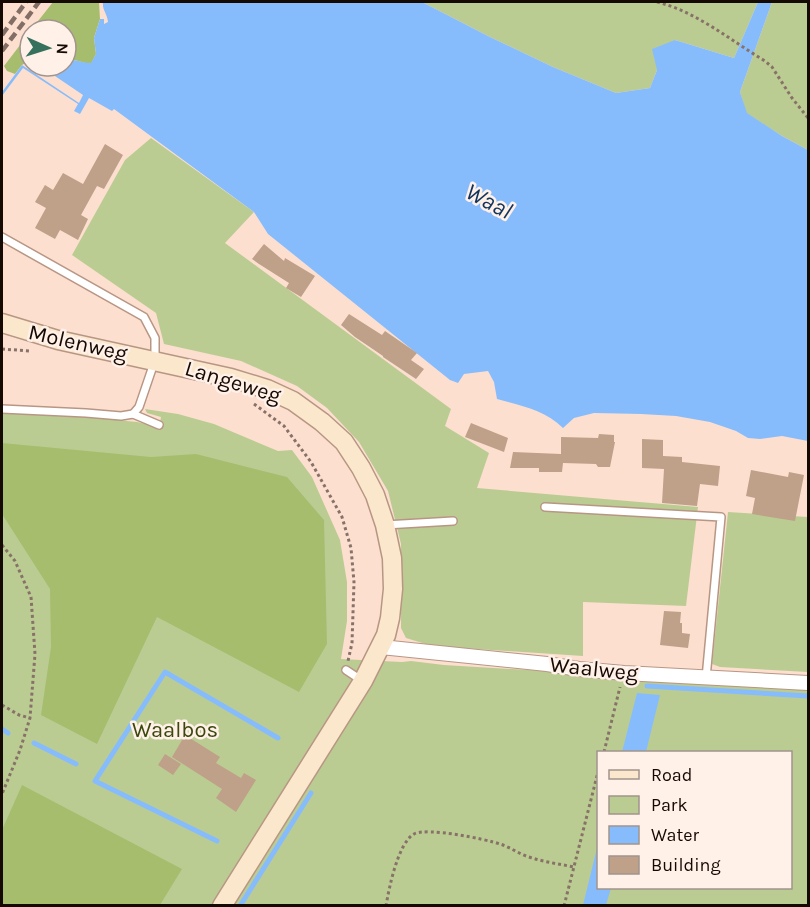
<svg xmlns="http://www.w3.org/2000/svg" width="810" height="907" font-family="Karla,sans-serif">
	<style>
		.green { fill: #bbcc93; fill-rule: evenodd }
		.forest { fill: #a6bd6e }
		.water { fill: #87bcfc }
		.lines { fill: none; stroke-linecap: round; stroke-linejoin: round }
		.stream { stroke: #87bcfc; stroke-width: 5 }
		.building { fill: #bfa089 }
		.service-casing { stroke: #b89684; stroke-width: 10 }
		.minor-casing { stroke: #b89684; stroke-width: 16 }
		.secondary-casing { stroke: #b89684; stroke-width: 21 }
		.path { stroke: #877268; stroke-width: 3; stroke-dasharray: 3 3; stroke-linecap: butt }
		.service { stroke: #fff; stroke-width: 7 }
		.minor { stroke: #fff; stroke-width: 14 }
		.secondary { stroke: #fae7cc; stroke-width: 18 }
		.rail { stroke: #826e64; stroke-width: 4.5; stroke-dasharray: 9 4.5; stroke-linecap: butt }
		.labels { text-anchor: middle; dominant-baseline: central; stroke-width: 5; stroke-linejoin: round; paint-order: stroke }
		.street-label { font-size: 22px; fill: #150904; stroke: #fff0e8 }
		.park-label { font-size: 22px; fill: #3a480d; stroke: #fff0e8 }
		.water-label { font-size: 24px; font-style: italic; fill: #0f335c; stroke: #fff0e8 }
	</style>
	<rect width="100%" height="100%" fill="#fddfd0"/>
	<g class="green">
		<polygon points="422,2 758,2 734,58 675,40 657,70 650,88 616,93 553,67 490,37"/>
		<polygon points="772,2 808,2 808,150 782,136 746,113 740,92"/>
		<polygon points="151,138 254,212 225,243 451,409 445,426 489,453 477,488 698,507 686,606 583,602 583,656 432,646 406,638 401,628 401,544 388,491 359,442 327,408 297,386 241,361 164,344 156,313 72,255 125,160"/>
		<path d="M145 409 178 414 214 424 278 451 292 450 312 477 340 540 347 582V621L341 659 402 662 411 661 444 665 808 687V905L2 906V410L54 416 85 417 137 422 159 427 161 417 147 413ZM598 752H790V888H598Z"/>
		<polygon points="728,512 808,517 808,672 720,667 712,664"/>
	</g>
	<g class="forest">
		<path d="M53 2H99L100 19 94 38 96 54 91 64C82 63 75 59 66 60V30H31Z"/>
		<polygon points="30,32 30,60 22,65 15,74 7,71 4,66"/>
		<polygon points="2,443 151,457 196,454 287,477 324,520 327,644 299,692 157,617 97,744 41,715 51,647 50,589 2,514"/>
		<polygon points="22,785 182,869 160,905 2,905 2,830"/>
	</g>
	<g class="water">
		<path d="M103 2H422L490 37 553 67 616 93 650 88 657 70 652 49 675 40 734 58 758 2H772L740 92 747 113 782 136 808 150V441L782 436 760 439 748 438 736 431 710 422 676 416 641 414 594 413 574 418 563 428C545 410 521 406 497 399L494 382 488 371 464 374 458 383 450 380 268 234 254 212 114 109 112 111 89 98 80 114 74 111 78 104 23 68 2 96V92L22 65 79 103 83 95 52 74 57 66H66V60C75 59 82 63 91 63L96 54 94 38 100 19H104V24L108 22C107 13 102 10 103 2Z"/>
		<polygon points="637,693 660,695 646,752 622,752"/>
		<polygon points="598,844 598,888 611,888 606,905 583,905"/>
	</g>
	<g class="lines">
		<g class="stream">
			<polyline points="647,686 808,696"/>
			<polyline points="2,729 8,733"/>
			<polyline points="34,743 76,764"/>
			<polyline points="217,841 95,781 165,672 278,738"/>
			<polyline points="240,906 311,793"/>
		</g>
	</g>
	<g class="building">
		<polygon points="105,144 123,155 104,189 97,186 81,215 88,219 78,240 60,230 55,239 35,228 46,208 35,202 45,185 53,190 63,173 83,184"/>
		<polygon points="264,244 284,261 285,258 315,276 301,297 286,288 289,283 259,264 252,259"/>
		<polygon points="349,314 382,335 385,331 417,353 411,360 424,369 416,379 383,357 383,356 355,337 341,325"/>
		<polygon points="471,423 508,438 504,452 465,437"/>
		<polygon points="599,434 614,435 614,442 615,442 610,467 598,467 596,464 563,463 562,472 539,472 539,468 510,468 513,452 561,454 561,437 598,438"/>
		<polygon points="642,439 663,440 663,456 682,457 682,462 720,466 718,486 700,484 697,506 662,503 664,469 642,468"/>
		<polygon points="751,470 788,477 789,472 804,475 795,521 752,514 755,498 746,496"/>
		<polygon points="664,611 681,612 680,623 682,623 682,633 690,634 688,648 660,645"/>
		<polygon points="185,735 220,757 216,763 241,778 244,773 256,780 236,812 216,798 222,789 172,757"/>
		<polygon points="165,754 181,764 173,775 158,765"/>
	</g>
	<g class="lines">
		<defs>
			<g id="service">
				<polyline points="2,237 144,317 155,338 155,360 139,407 133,414 121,416 86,413 2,409"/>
				<polyline points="133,414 159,425"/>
				<polyline points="545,507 721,517 706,678"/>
				<polyline points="385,525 453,521"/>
				<polyline points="346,670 361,680"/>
			</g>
			<polyline id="minor" points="381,647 547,664 579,669 624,673 808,683"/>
			<polyline id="secondary" points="2,323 58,340 231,378 267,389 293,401 322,422 344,442 361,468 375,495 385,525 392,558 393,589 390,618 386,635 363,681 222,906"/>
		</defs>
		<use href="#service" class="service-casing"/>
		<use href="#minor" class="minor-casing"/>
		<use href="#secondary" class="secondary-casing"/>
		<g class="path">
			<path d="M657 2C697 12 730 40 765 61L772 67 792 98 808 118"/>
			<polyline points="2,349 30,351"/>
			<polyline points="254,404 284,426 311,462 342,517 351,548 354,582 352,643 348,661"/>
			<polyline points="2,545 15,561 31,597 35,654 30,718 20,750 2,794"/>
			<polyline points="2,705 19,715 30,718"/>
			<polyline points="604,752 620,687"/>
			<path d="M386 906C389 888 398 843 414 834 427 827 485 839 500 844 510 847 519 854 529 857 544 862 559 864 574 867"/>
			<polyline points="564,906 598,772"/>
		</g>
		<use href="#service" class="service"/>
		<use href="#minor" class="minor"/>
		<use href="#secondary" class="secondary"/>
		<g class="rail">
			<polyline points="2,35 26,2"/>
			<polyline points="2,51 39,2"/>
		</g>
	</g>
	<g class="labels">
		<g class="street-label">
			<text transform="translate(78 343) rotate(13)">Molenweg</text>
			<text transform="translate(233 382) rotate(17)">Langeweg</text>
			<text transform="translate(594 669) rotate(6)">Waalweg</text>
		</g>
		<g class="park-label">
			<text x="175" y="730">Waalbos</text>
		</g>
		<g class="water-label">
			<text transform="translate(489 201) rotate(28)">Waal</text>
		</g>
	</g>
	<rect width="810" height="907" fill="none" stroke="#150904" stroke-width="6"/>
	<rect x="597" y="751" width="195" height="138" fill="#fff0e8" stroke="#a1948d" stroke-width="1.5"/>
	<rect x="609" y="770" width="30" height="9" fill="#fae7cc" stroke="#a1948d" stroke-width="1.5"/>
	<text x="651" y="781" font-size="18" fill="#150904">Road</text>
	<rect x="609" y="796" width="30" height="18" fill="#bbcc93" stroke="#a1948d" stroke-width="1.5"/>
	<text x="651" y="811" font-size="18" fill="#150904">Park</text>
	<rect x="609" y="826" width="30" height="18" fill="#87bcfc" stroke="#a1948d" stroke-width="1.5"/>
	<text x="651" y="841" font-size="18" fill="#150904">Water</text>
	<rect x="609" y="856" width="30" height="18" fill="#bfa089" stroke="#a1948d" stroke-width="1.5"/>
	<text x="651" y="871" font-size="18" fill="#150904">Building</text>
	<g transform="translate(48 48) rotate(93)"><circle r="28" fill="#fff0e8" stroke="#a1948d" stroke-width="1.5"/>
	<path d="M0-4.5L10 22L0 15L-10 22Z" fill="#35715c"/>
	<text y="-9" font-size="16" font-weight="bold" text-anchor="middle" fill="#150904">N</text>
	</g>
</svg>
